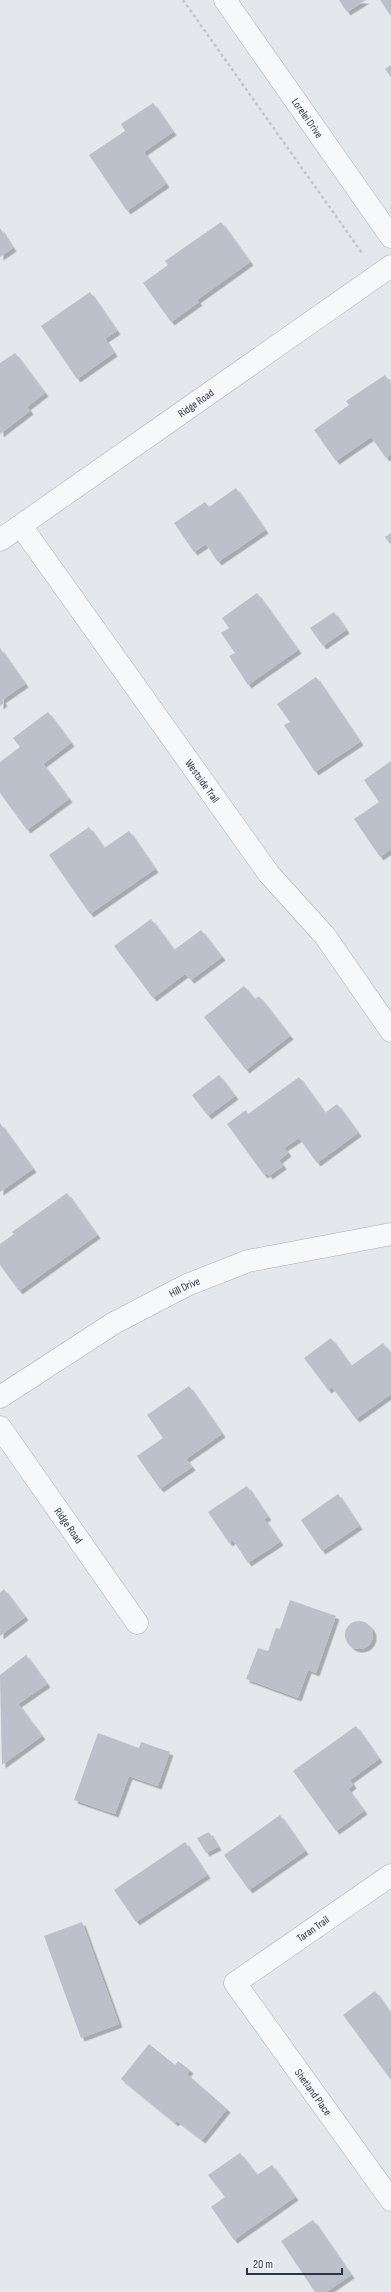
<svg xmlns="http://www.w3.org/2000/svg" width="391" height="2292" font-family="'Sofia Sans Condensed',sans-serif">
	<style>
		.building { fill: #bbc0ca; filter: url(#shadow) }
		.lines { fill: none; stroke-linecap: round; stroke-linejoin: round }
		.minor-casing { stroke: #a9aeb7; stroke-width: 23 }
		.path { stroke: #c2c5cb; stroke-width: 2.5; stroke-dasharray: 3 3; stroke-linecap: butt }
		.minor { stroke: #f7f8fa; stroke-width: 22 }
		.labels { text-anchor: middle; dominant-baseline: central; stroke-width: 3.5; stroke-linejoin: round; paint-order: stroke }
		.street-label { font-size: 11px; fill: #2b3445; stroke: #f4f6f9 }
	</style>
	<defs>
		<filter id="shadow"><feDropShadow dx="3.5" dy="3.5" stdDeviation="0" flood-color="#0004"/></filter>
	</defs>
	<rect width="100%" height="100%" fill="#e4e7ec"/>
	<g class="building">
		<polygon points="339,0 366,0 347,12"/>
		<polygon points="380,0 391,0 391,16"/>
		<polygon points="391,65 391,77 385,69"/>
		<polygon points="153,103 173,132 144,152 166,184 127,211 89,155 125,131 121,124"/>
		<polygon points="221,222 250,262 197,300 199,302 171,322 143,283 168,265 165,261"/>
		<polygon points="0,228 13,248 0,257"/>
		<polygon points="90,292 117,331 105,339 114,353 77,379 41,326"/>
		<polygon points="15,353 45,393 27,407 30,411 0,434 0,363"/>
		<polygon points="385,375 391,384 391,454 386,458 371,437 336,461 314,430 349,405 346,401"/>
		<polygon points="236,488 265,530 218,562 206,544 194,552 174,523 205,502 209,507"/>
		<polygon points="391,533 391,545 385,537"/>
		<polygon points="257,593 298,650 248,685 229,656 235,653 221,633 229,628 222,618"/>
		<polygon points="334,612 346,630 323,646 310,628"/>
		<polygon points="0,648 25,684 2,700 4,703 0,706"/>
		<polygon points="316,677 360,742 315,772 284,725 290,722 277,704"/>
		<polygon points="48,712 71,743 43,764 69,799 27,830 0,793 0,762 20,747 13,738"/>
		<polygon points="391,761 391,849 380,857 354,819 379,802 364,780"/>
		<polygon points="89,827 104,848 129,831 155,869 90,914 49,855"/>
		<polygon points="151,919 174,950 201,930 222,957 191,980 185,974 153,998 114,946"/>
		<polygon points="244,986 255,999 259,996 290,1036 246,1070 204,1017"/>
		<polygon points="219,1075 235,1096 208,1116 192,1095"/>
		<polygon points="299,1077 325,1113 337,1104 358,1133 317,1163 299,1138 284,1148 288,1153 279,1160 283,1166 269,1176 267,1173 264,1175 227,1124 246,1110 248,1114"/>
		<polygon points="0,1123 33,1169 0,1192"/>
		<polygon points="67,1193 97,1235 19,1291 0,1265 0,1244 14,1234 12,1232"/>
		<polygon points="331,1338 351,1366 383,1343 391,1354 391,1394 356,1419 332,1387 328,1390 304,1358"/>
		<polygon points="189,1386 222,1434 186,1459 192,1467 160,1489 137,1456 163,1438 147,1415"/>
		<polygon points="247,1486 268,1517 264,1519 280,1542 248,1563 233,1540 229,1543 208,1512"/>
		<polygon points="338,1494 359,1526 322,1551 301,1520"/>
		<polygon points="4,1589 25,1617 0,1636 0,1593"/>
		<polygon points="290,1600 336,1616 316,1673 308,1670 298,1698 246,1679 258,1648 268,1651 276,1628 280,1629"/>
		<circle cx="359" cy="1635" r="14"/>
		<polygon points="26,1655 47,1684 18,1704 42,1736 2,1765 0,1675"/>
		<polygon points="356,1726 379,1759 350,1780 353,1785 348,1789 364,1811 336,1831 293,1771"/>
		<polygon points="98,1733 139,1748 141,1742 170,1752 158,1786 129,1776 115,1814 74,1800"/>
		<polygon points="280,1815 305,1851 249,1890 224,1855"/>
		<polygon points="209,1832 218,1847 206,1853 197,1838"/>
		<polygon points="185,1842 207,1875 136,1922 114,1890"/>
		<polygon points="82,1922 119,2024 81,2038 44,1936"/>
		<polygon points="375,1991 391,2014 391,2080 343,2015"/>
		<polygon points="149,2044 175,2065 178,2061 190,2070 187,2074 227,2109 202,2140 177,2121 175,2123 121,2079"/>
		<polygon points="240,2153 257,2175 272,2165 295,2197 234,2240 211,2207 225,2197 208,2175"/>
		<polygon points="313,2220 351,2275 326,2292 315,2292 281,2241"/>
	</g>
	<g class="lines">
		<defs>
			<g id="minor">
				<path id="s1" d="M225 0 391 237"/>
				<path id="s2" d="M21 526 269 874 325 936 391 1031"/>
				<path id="s3" d="M0 540 391 266"/>
				<path id="s4" d="M0 1397 114 1323 187 1285 248 1261 391 1234"/>
				<path id="s5" d="M0 1427 137 1623"/>
				<path id="s6" d="M391 1875 235 1983 391 2200"/>
			</g>
		</defs>
		<use href="#minor" class="minor-casing"/>
		<polyline class="path" points="183,0 362,253"/>
		<use href="#minor" class="minor"/>
	</g>
	<g class="labels">
		<g class="street-label">
			<text stroke="none"><textPath href="#s1" startOffset="144">Lorelei Drive</textPath></text>
			<text stroke="none"><textPath href="#s3" startOffset="239">Ridge Road</textPath></text>
			<text stroke="none"><textPath href="#s2" startOffset="313">Westside Trail</textPath></text>
			<text stroke="none"><textPath href="#s4" startOffset="215">Hill Drive</textPath></text>
			<text stroke="none"><textPath href="#s5" startOffset="120">Ridge Road</textPath></text>
			<text transform="translate(313 1929) rotate(-35)">Taran Trail</text>
			<text stroke="none"><textPath href="#s6" startOffset="324">Shetland Place</textPath></text>
		</g>
	</g>
	<path d="M247 2268v6h95v-6" fill="none" stroke="#2b3445" stroke-width="2"/>
	<text x="253" y="2268" font-size="12" fill="#2b3445" stroke="#f4f6f9" stroke-width="3" paint-order="stroke">20 m</text>
</svg>
